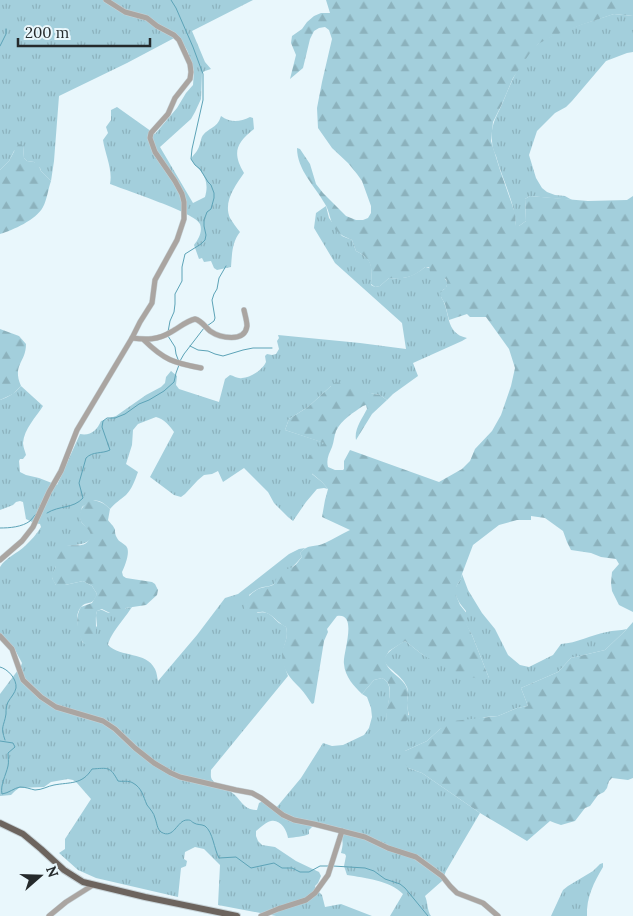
<svg xmlns="http://www.w3.org/2000/svg" width="633" height="916" font-family="Lora,serif">
	<style>
		.grass { fill: url(#grass-tufts) }
		.forest { fill: url(#forest-firs) }
		.lines { fill: none; stroke-linecap: round; stroke-linejoin: round }
		.stream { stroke: #5ca3b7; stroke-width: 1 }
		.minor-casing { stroke: #c6d2d7; stroke-width: 6 }
		.major-casing { stroke: #c6d2d7; stroke-width: 8 }
		.minor { stroke: #aaa5a1; stroke-width: 5 }
		.major { stroke: #6c645e; stroke-width: 6 }
	</style>
	<defs>
		<pattern id="grass-tufts" width="24" height="20" patternUnits="userSpaceOnUse" patternTransform="scale(1.25)"><rect width="24" height="20" fill="#a3cfdc"/><path d="M3 7l-1-3M5 7V3M7 7l1-3M15 17l-1-3M17 17v-4M19 17l1-3" fill="none" stroke="#8cb2bd"/></pattern>
		<pattern id="forest-firs" width="22" height="20" patternUnits="userSpaceOnUse" patternTransform="scale(1.25)"><rect width="22" height="20" fill="#a3cfdc"/><path d="M5 1l3.5 6h-7zM16 11l3.5 6h-7z" fill="#8cb2bd"/></pattern>
	</defs>
	<rect width="100%" height="100%" fill="#e9f7fc"/>
	<g class="grass">
		<path d="M0 0H253L192 31 205 62 211 69 205 71 202 73 201 99 195 112 191 119 160 147 193 203 205 197C208 187 207 178 199 169 196 165 193 164 191 159 193 155 196 153 198 149 201 144 200 138 204 134 212 126 217 128 221 116 230 123 240 122 250 117L253 118 254 129C236 143 232 153 244 173 235 186 223 202 230 218 233 223 236 227 240 232 232 242 232 254 231 267L217 270 214 268 211 261 204 262 202 258 199 259 194 245C198 240 203 232 200 224 196 213 125 190 110 184 113 170 105 154 103 140L108 133 106 127 111 120V110L117 107 155 134 177 108 186 93 193 85 194 71 187 50 178 36 127 63 59 96 54 161 51 181 41 171 40 168 34 162 27 161 24 158 23 146 14 151 9 161 0 170Z"/>
		<path d="M614 14 633 16V52L627 53 606 61 572 101 566 107 555 113 537 131 529 155 536 178 542 188 547 192 555 195 565 196 572 200 530 196 525 199 526 221 519 226H516C515 202 502 179 496 156 494 152 492 146 492 141 490 125 497 116 503 102 511 83 521 56 539 43 557 31 593 21 614 14Z"/>
		<path d="M326 206 329 218 342 236 352 240 356 251C374 260 372 267 371 285L375 287 380 286 389 278C405 279 413 277 425 267 430 267 444 276 446 280 448 283 447 285 446 288L443 290 441 297C451 311 444 333 467 338L462 341 413 363 418 376 393 394 387 400 380 395 331 386 308 407 289 419 285 430 325 443 312 474 322 482 328 489 324 488 317 489 306 502 293 521 288 517 274 503 268 492 244 468 223 482 218 471 212 474 204 475 198 480 185 494 181 497 174 495 150 477 174 432C170 426 164 419 156 417L138 424 133 430 132 445 126 464 138 472C135 480 132 489 126 495 120 500 115 503 110 509 99 498 94 498 82 507 81 512 79 518 82 523 83 525 86 526 88 528 100 544 77 545 67 546L57 563 52 578 56 585H65L83 581 92 586 97 594C92 607 89 600 82 606 72 615 80 633 83 643L97 626 96 615 97 611C104 608 103 612 110 613 118 613 124 608 132 607 125 618 110 634 108 645 121 658 146 651 155 669 157 673 157 677 158 681L197 635 225 598 238 594 289 554 299 549 305 548 300 553 302 557C296 563 278 583 272 585 270 586 265 587 263 587 258 588 253 592 249 595L257 613C269 610 272 617 279 623 282 624 284 626 286 627 289 637 284 643 283 652 282 660 285 668 288 676L211 770C211 774 210 778 213 781 218 786 226 788 231 792 241 798 242 810 257 810L259 803 263 801 276 808 301 778 323 743 332 746 343 745 364 735 369 728 372 717 371 708 367 697 362 694 374 680 382 678C397 685 385 707 387 720L409 715C408 711 407 707 407 703 407 698 409 692 407 687 397 665 363 665 405 641L423 655 489 678 472 635 464 621 466 611C460 604 452 594 457 585 460 580 461 580 462 574L468 590 482 613 495 629 508 655 520 665 529 667 553 655 561 644C577 643 591 635 607 632 613 630 620 631 627 629L605 650 571 658 558 672 521 688 528 706 517 708 498 716 486 717 440 729 427 741 405 751 408 768 422 773 480 813 446 871 442 881 425 896C428 902 427 911 431 916H390L403 894C389 880 365 878 347 875L344 866 346 856 345 854 341 853C343 845 344 840 339 833L323 827H312L309 830V834C303 837 295 837 288 838 287 830 280 819 271 821 266 822 260 828 256 831V836L258 841 262 845 275 847 296 861 319 872 321 876 318 883 315 886 316 889 322 895 325 907 341 904 372 916H276L218 905 220 865 204 849 195 847 185 852 184 859 187 861 186 866 181 868 178 897 96 878 78 870 59 853 65 849V839L91 799 77 783 73 780 68 779 51 782 44 787 19 788 15 791 11 795 0 796V694L21 666 22 663 14 648 0 635V567C5 558 18 553 25 546 31 540 37 534 41 527L40 524 34 523 26 519 23 502 20 501 16 502 13 505 0 510V400C9 397 15 393 21 386L43 406C36 417 24 429 23 443 23 447 25 451 26 455L23 459H20L19 461 20 472 26 475 39 478 57 485 80 434C91 436 97 430 101 421L116 416 146 395 161 387 165 383 166 377 171 371 177 376 176 385 179 389 219 402 225 379 230 375C234 376 238 379 242 378 251 378 263 369 266 362L265 356 267 354 272 355 276 354 279 349 277 341 279 338 278 335 360 343 406 349 402 323 335 263 314 228 316 213Z"/>
		<path d="M603 863V867C594 882 586 898 587 916H551L563 890 568 886 593 871 600 864Z"/>
	</g>
	<g class="forest">
		<path d="M326 0H633V16L614 14 581 25 551 37 538 44 530 53 513 78 502 104 493 122 491 141 500 170 515 213 516 226H519L526 221 525 199 530 196 588 201 627 200 633 196V612L619 605 612 591 611 583 612 572 619 564 616 559 601 557 591 553 571 550 567 542 563 531 545 518 531 516V520H517L499 525 473 545 462 574 461 579 457 585 456 590V595L460 605 468 615 465 621 472 635 489 678 484 680 457 674 423 655 405 641 389 651 385 658C385 673 406 677 408 692 408 696 407 700 407 704 408 714 412 722 398 725 395 725 392 725 390 724 378 715 401 687 382 678L374 680 362 694C354 686 345 677 344 664 342 655 359 612 337 616L327 629 328 632 324 641 314 703 312 704C308 699 305 693 300 688 290 678 282 670 282 654 283 644 289 639 286 627 284 626 282 625 280 623 275 619 271 614 264 612 259 611 254 615 249 613 236 606 251 593 258 589 263 587 268 587 273 585 277 582 276 575 280 572 284 568 290 570 294 566 297 564 299 560 302 557L300 553C309 543 314 548 325 543 334 539 341 534 350 530L322 517 325 500 328 489 322 482 302 465 313 452 324 443 285 430 289 419 308 407 331 386 336 382 374 394 380 395 387 400 372 414 356 440C354 429 362 419 367 409L366 405 363 406C353 413 342 419 336 431 334 436 334 442 332 447 329 454 326 459 328 467L335 470H343L344 469V461L350 450 439 482 462 469 470 461 475 449 492 431 501 415 511 386 515 368 509 349 486 317H470L467 314 449 320 445 304 441 297 440 293C445 288 449 287 446 279L443 278 438 281 434 280 431 276 429 267H425C413 278 404 279 389 278L380 286 375 287 371 284C372 268 373 259 356 251L352 240C345 237 340 235 335 229 330 222 330 212 325 204 315 186 297 170 297 148L300 149 310 164 316 184 323 193 346 216 356 220H363L368 218 371 213V206L362 181 357 174 348 163 332 148 318 128 317 108 322 82 332 39 329 30 325 27 319 28 314 31 310 39 303 68 290 79 296 55 291 43 292 36 302 29 307 22 314 16 321 13H330Z"/>
		<path d="M20 144 23 146 24 158 27 161 34 162 38 164 41 171 51 181C48 189 47 200 43 207 36 220 13 230 0 234V170L9 161 17 146Z"/>
		<path d="M0 329 19 336 26 344C26 363 12 364 21 386L13 394 0 400Z"/>
		<path d="M91 500C100 501 104 503 110 509L108 520C110 523 114 526 115 530 115 532 115 535 117 538 119 542 122 542 126 546 131 551 125 566 122 572L123 576 126 578 152 582 155 584 158 590 157 595 146 605 126 608 120 615 116 616 102 609 97 611C93 624 102 637 86 646 77 636 74 618 81 607L92 603 97 594 92 586 83 581 65 585 57 586C47 574 55 575 56 564 56 562 55 557 55 555 64 537 82 552 89 540 94 532 86 528 82 523 76 514 83 504 91 500Z"/>
		<polygon points="633,622 633,778 628,780 612,778 609,781 607,788 604,792 598,795 590,806 585,808 575,821 561,825 555,823 550,821 527,841 480,813 422,773 408,768 404,761 405,751 427,741 440,729 453,721 498,716 517,708 528,706 521,688 558,672 571,658 605,650 626,630"/>
	</g>
	<g class="lines">
		<g class="stream">
			<polyline points="0,46 6,34 6,29"/>
			<polyline points="207,326 214,321 215,318 212,300 214,294 217,289 219,278 226,266"/>
			<polyline points="168,332 170,321 174,312 175,304 175,294 182,281 182,267 185,254 201,244 205,240 206,235 204,226 204,220 207,212 211,209 214,198 214,193 211,185 208,182 200,169 195,165 191,159 192,149 203,100 203,74 193,47 176,8 171,0"/>
			<polyline points="168,336 175,347 176,354 179,362"/>
			<polyline points="190,346 198,350 208,351 215,354 223,356 243,350 253,348 272,348"/>
			<polyline points="180,361 184,354 204,328"/>
			<path d="M47 513C60 505 73 509 83 498L79 483 86 458C93 451 102 454 110 450L102 427 103 421 107 418H115L125 414 139 404 149 400 164 391 174 382 176 373 179 365"/>
			<path d="M0 528C10 528 22 527 30 521 32 519 34 516 36 514"/>
			<path d="M0 667C8 669 17 679 16 688 15 693 11 697 8 702 6 707 6 709 6 714 4 727 0 726 5 740"/>
			<path d="M0 741 13 743 15 747 8 753C8 757 9 762 8 766 6 775 0 785 2 794 9 793 14 788 20 787 26 787 30 789 35 790 42 790 48 786 54 785 70 782 82 785 92 769 108 768 110 766 118 781 123 782 128 780 133 783 142 788 143 796 147 805 150 809 154 813 155 818 157 823 157 829 161 832 174 840 177 820 187 820 192 820 190 821 194 823 197 825 201 824 205 826 213 832 214 849 219 858L236 857 251 868 274 863 282 868H292L300 872H309L320 866H329"/>
			<polyline points="333,866 365,868 374,871 385,879 400,884 405,888 428,916"/>
		</g>
		<defs>
			<g id="minor">
				<path d="M132 338C146 340 158 340 171 332 179 328 186 321 195 319 202 321 205 327 210 331 220 338 245 343 247 326 247 321 245 315 244 310"/>
				<path d="M144 340C164 360 174 363 201 368"/>
				<polyline points="0,560 22,541 33,527 49,492 61,471 77,430 132,338 140,322 152,303 155,280 177,240 184,219 184,202 182,194 175,181 155,152 150,138 151,133 168,114 175,98 190,79 191,72 190,64 179,40 174,35 157,26 147,18 125,12 106,0"/>
				<polyline points="0,636 12,649 23,680 41,697 56,707 103,721 115,729 135,748 154,763 171,773 180,777 236,790 252,793 261,798 283,815 294,820 314,824 365,837 388,848 416,857 442,876 450,886 457,893 483,903 498,916"/>
				<polyline points="49,916 66,902 93,885"/>
				<polyline points="261,916 278,909 306,900 315,893 328,875 342,831"/>
			</g>
			<polyline id="major" points="0,823 23,834 41,849 64,870 83,882 145,897 237,916"/>
		</defs>
		<use href="#minor" class="minor-casing"/>
		<use href="#major" class="major-casing"/>
		<use href="#minor" class="minor"/>
		<use href="#major" class="major"/>
	</g>
	<g transform="translate(40 876) rotate(70)" stroke="#e9f7fc" stroke-width="4" paint-order="stroke">
	<path d="M0-4L9 19L0 12L-9 19Z" fill="#252a2c"/>
	<text y="-8" font-size="14" font-weight="bold" text-anchor="middle" fill="#252a2c">N</text>
	</g>
	<path d="M18 38v8h132v-8" fill="none" stroke="#252a2c" stroke-width="2.5"/>
	<text x="25" y="38" font-size="15" fill="#252a2c" stroke="#e9f7fc" stroke-width="4" paint-order="stroke">200 m</text>
</svg>
